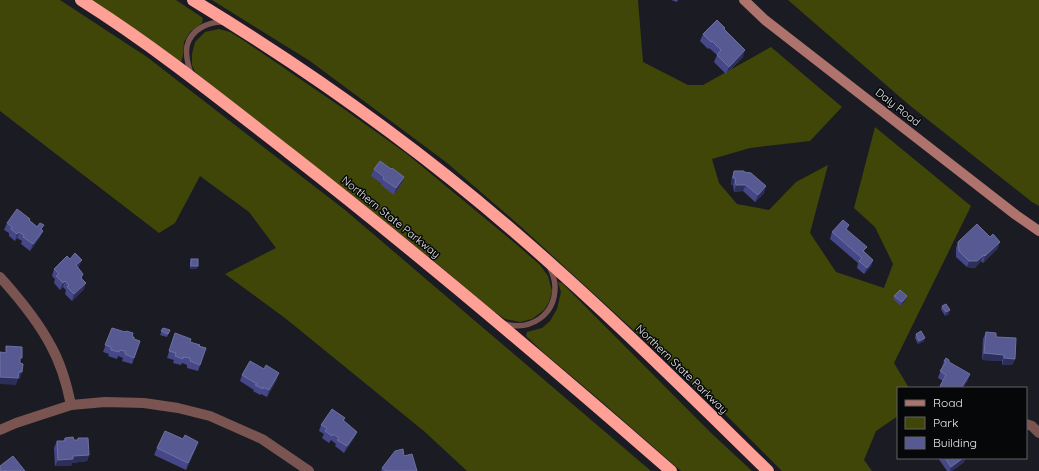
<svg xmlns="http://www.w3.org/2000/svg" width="1039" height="471" font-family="Quicksand,sans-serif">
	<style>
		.green { fill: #404607 }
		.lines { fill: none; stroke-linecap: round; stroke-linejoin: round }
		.lane { stroke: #7a5450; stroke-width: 5.5 }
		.street { stroke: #7a5450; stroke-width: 10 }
		.secondary { stroke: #af736d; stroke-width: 10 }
		.highway { stroke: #ffa097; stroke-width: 12 }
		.wall { fill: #454788 }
		.shaded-wall { fill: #2d2f5b }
		.building { fill: #575993; stroke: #6e70a1 }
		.labels { text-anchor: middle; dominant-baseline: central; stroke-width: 3; stroke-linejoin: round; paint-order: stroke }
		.street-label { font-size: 11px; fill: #e9eaef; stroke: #060709 }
	</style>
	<rect width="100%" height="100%" fill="#1b1c23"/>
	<g class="green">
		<polygon points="0,0 60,0 147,57 345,210 651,471 467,471 425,432 285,318 225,274 276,248 249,212 200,176 175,223 159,233 0,111"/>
		<polygon points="84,0 176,0 203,18 202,23 190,32 184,42 183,56 181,62"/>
		<polygon points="212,0 638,0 643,62 688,85 703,85 771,47 842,107 810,141 750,148 712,159 719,183 737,204 769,210 796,182 828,165 810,233 836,272 884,288 893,264 875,227 854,208 875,127 971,206 894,363 909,388 898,388 898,416 876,431 864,460 872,471 782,471 726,415 519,225 446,162 310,61"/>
		<polygon points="788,0 1039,0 1039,206 1032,202 908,104"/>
		<polygon points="219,29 230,32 240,38 344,109 407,154 516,244 540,265 548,276 552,291 549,302 544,310 532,319 520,322 505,319 492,310 441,267 361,202 285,144 203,79 195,72 192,65 192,54 195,42 205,32"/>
		<polygon points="558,282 562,283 711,433 752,471 681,471 601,401 543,352 526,336 527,332 542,328 550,321 557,309 561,292"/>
	</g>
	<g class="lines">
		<g class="lane">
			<path d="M191 74C188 65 185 55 187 46 191 29 209 21 225 22"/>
			<path d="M505 324C531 331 555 315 555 287 555 280 552 272 549 266"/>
		</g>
		<g class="street">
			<path d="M0 277C19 298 38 321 51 346 61 364 67 385 71 405"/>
			<polyline points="1026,424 1032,426 1039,433"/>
			<polyline points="0,430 16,423 71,405 105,402 144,403 178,408 210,416 262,439 309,471"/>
		</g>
		<polyline class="secondary" points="744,0 765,20 1016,215 1039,231"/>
		<g class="highway">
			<path d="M81 0C154 46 221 100 289 153 420 255 546 362 671 471"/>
			<path d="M193 0C307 69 417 147 518 235 605 310 686 391 768 471"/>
		</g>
	</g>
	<g class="wall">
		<polygon points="671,0 678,0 677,2"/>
		<polygon points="724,30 743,57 726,74 714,62 717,55 709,48 708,49 700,41 703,34"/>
		<polygon points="374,169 391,169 404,177 402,183 394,195 381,185 381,183 371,176"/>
		<polygon points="734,171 744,172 764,193 755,202 743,191 734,192 733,185 731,185 732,177"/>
		<polygon points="30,219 29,220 42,230 40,237 30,251 21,244 22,241 17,238 15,241 9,236 9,233 4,230 7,223"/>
		<polygon points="847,230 865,252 873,260 871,266 864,274 857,268 858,263 830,239 832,232"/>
		<polygon points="958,242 998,248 983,263 981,261 975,268 967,267 956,257 956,248"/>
		<polygon points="70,259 82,260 79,266 78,267 82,278 84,289 72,301 65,294 66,290 63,287 60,290 54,283 55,279 52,276 54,269"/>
		<polygon points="191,259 198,266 196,269 190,269 190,262"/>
		<polygon points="894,296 906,300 901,306 893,299"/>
		<polygon points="942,306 949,314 945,316 941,309"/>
		<polygon points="112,328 125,332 132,337 134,339 140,341 132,364 122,361 123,358 118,356 117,359 108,356 109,354 103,352"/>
		<polygon points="163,328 170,330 167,337 160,335"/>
		<polygon points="986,332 996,337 1015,359 1012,365 1002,365 1002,361 982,360 983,339"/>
		<polygon points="175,333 190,342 200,345 199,346 206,348 198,371 187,368 187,365 182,363 181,365 173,363 174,360 167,358"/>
		<polygon points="916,334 924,341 918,344 915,338"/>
		<polygon points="944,361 949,362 968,380 963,388 939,388 943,381 938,378 942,367"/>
		<polygon points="264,369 277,379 267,397 261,394 260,395 253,391 254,390 240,381 242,375"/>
		<polygon points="345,418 344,421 357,432 354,438 344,453 335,446 336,444 331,440 329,443 322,438 324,434 319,431 321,425"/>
		<polygon points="65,438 74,440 77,440 78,438 89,455 87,461 72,463 71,466 55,466 54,448 57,441 63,441"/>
		<polygon points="157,448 196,448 186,470 154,455"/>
		<polygon points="404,456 417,471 381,471 382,468"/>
		<polygon points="938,458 965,458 964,462 952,471 947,471"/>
	</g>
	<g class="shaded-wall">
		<polygon points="745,50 743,57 726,74 729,67"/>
		<polygon points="404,177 402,183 394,195 396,188"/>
		<polygon points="733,178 735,178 733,185 731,185"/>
		<polygon points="736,185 746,185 743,191 734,192"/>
		<polygon points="766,186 764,193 755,202 758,195"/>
		<polygon points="43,231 40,237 30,251 33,244"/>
		<polygon points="19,232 17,238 15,241 17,234"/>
		<polygon points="1000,242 998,248 983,263 985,256"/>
		<polygon points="984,255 981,261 975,268 967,267 969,261"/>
		<polygon points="82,260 79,266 74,271 76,265"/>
		<polygon points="873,260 871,266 864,274 867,268"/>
		<polygon points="191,266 198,266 196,269 190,269"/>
		<polygon points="65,281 63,287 60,290 63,283"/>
		<polygon points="86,283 84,289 72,301 74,294"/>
		<polygon points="907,296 906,300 901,306 902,302"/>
		<polygon points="950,310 949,314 945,316 946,312"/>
		<polygon points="925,338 924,341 918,344 919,341"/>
		<polygon points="984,353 1004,355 1002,361 982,360"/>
		<polygon points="1004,358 1015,359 1012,365 1002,365"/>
		<polygon points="19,372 22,372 20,379 18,379 16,385 0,384 0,377"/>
		<polygon points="279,373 277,379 267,397 269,390"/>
		<polygon points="970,374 968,380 963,388 961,388"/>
		<polygon points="357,432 354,438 344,453 347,446"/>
		<polygon points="198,442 196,448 186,470 188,463"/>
		<polygon points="89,455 87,461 72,463 71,466 55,466 58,460 73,456"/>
		<polygon points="963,458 965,458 964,462 952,471 950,471 951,467"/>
	</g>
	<g class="building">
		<polygon points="717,20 725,28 724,29 745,50 729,67 717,55 721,50 712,41 711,42 703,34"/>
		<polygon points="380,161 391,169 392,168 404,177 396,188 383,179 384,177 374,169"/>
		<polygon points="734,171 744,171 744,172 751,173 766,186 758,195 746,185 736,185 735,178 733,178"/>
		<polygon points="17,209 30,219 29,220 37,227 40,223 44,225 41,229 43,231 33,244 23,237 24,235 19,232 17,234 11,229 12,227 7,223"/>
		<polygon points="843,220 849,225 846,229 867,247 863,251 873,260 867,268 859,261 862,258 832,232"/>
		<polygon points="977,224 990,237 993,234 1000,242 985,256 984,255 977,261 969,261 959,251 958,242"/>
		<polygon points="75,253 82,260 76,265 83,274 81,278 86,283 74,294 67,287 69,285 65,281 63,283 56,276 59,274 54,269 67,256 70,259"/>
		<rect x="191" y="259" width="7" height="7"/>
		<polygon points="900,290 907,296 902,302 894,296"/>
		<polygon points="946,304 950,310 946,312 942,306"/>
		<polygon points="112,328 125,332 126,331 133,333 132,337 134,337 134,339 140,341 134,358 125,354 125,351 120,350 119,352 111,350 111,347 105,345"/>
		<polygon points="163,328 170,330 168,334 161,331"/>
		<polygon points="921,331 925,338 919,341 916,334"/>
		<polygon points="986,332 996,333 996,337 1016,338 1015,359 1004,358 1004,355 984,353"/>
		<polygon points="175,333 191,339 190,342 200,345 198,346 206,348 200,365 190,361 190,358 183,357 183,359 175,356 176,353 169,351"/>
		<polygon points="6,346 22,347 22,358 20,358 20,363 23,364 22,372 19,372 18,378 0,377 0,352 6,353"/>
		<polygon points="946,358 949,360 949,362 970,374 961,388 940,388 941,387 940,386 946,375 940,371 946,362 944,361"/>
		<polygon points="250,361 264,369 266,365 279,373 269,390 263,387 263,389 255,385 257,384 242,375"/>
		<polygon points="332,409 345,418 343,420 357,432 347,446 337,440 339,438 333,434 332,436 325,431 327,428 321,425"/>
		<polygon points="165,431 183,439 185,435 198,442 188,463 157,448"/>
		<polygon points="73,437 74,440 78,440 78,438 88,438 89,455 73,456 73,459 58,460 57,441 65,441 65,438"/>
		<polygon points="403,449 404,456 412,454 417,471 386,471 382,468 395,451"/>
		<polygon points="13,456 25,471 0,471 0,466"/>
		<polygon points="945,458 963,458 951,467"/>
	</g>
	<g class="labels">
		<g class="street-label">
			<text transform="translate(898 107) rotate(38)">Daly Road</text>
			<text transform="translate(391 217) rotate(39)">Northern State Parkway</text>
			<text transform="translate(682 369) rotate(44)">Northern State Parkway</text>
		</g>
	</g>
	<rect x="897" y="387" width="130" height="72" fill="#060709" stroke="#616265"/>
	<rect x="905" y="400" width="20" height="6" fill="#af736d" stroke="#616265"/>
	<text x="933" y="407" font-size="12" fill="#e9eaef">Road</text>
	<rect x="905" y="417" width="20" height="12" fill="#404607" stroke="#616265"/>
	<text x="933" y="427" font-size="12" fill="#e9eaef">Park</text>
	<rect x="905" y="437" width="20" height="12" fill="#575993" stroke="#616265"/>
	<text x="933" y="447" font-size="12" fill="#e9eaef">Building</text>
</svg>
